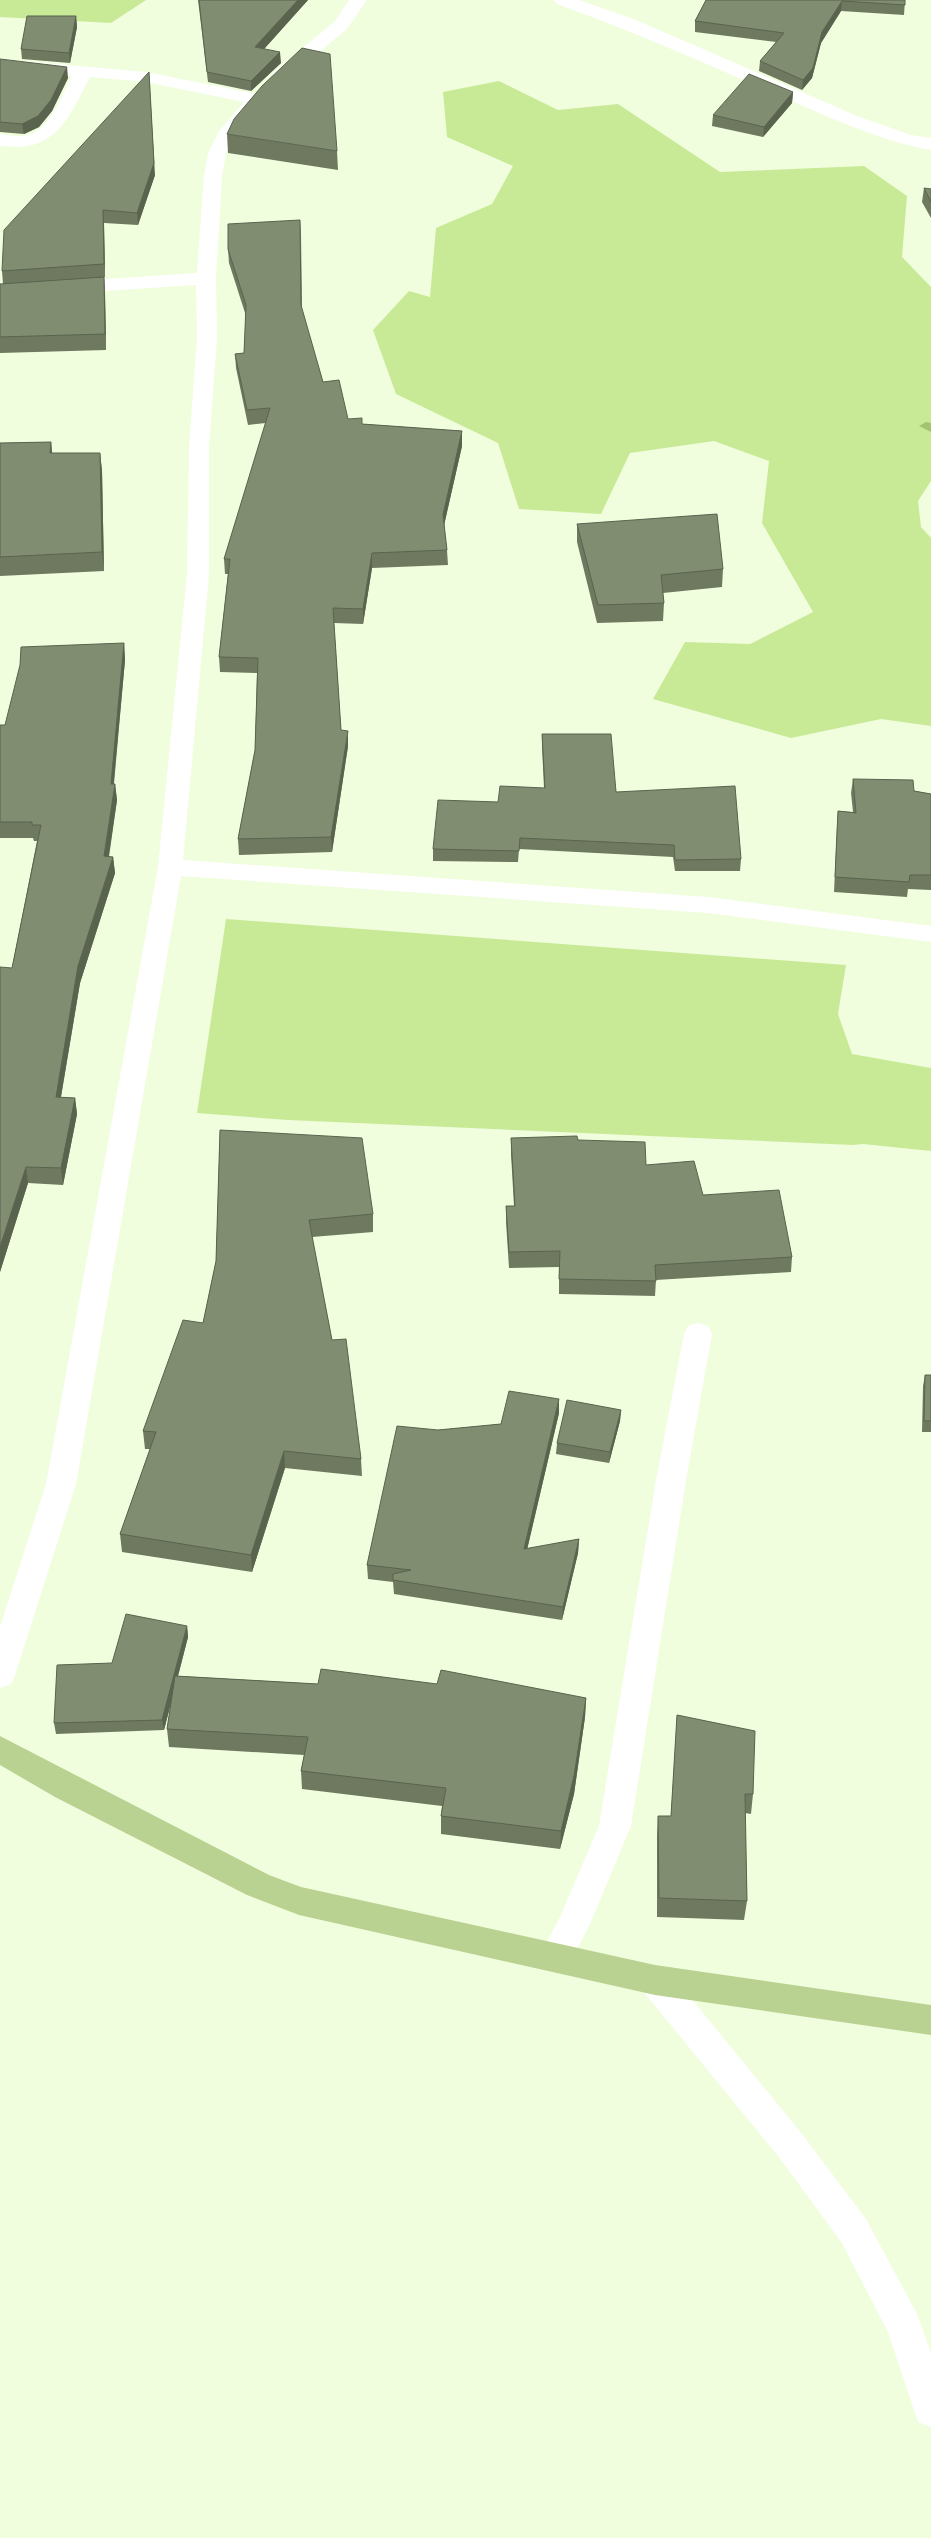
<svg xmlns="http://www.w3.org/2000/svg" width="931" height="2538" font-family="'Space Grotesk',sans-serif">
	<style>
		.green { fill: #c8ea97 }
		.lines { fill: none; stroke-linecap: round; stroke-linejoin: round }
		.stream { fill: #a3c371; fill-rule: evenodd }
		.minor { fill: #fff; fill-rule: evenodd }
		.major { fill: #bad291; fill-rule: evenodd }
		.wall { fill: #6f7960 }
		.shaded-wall { fill: #5a634e }
		.building { fill: #818d70; stroke: #5a634e }
	</style>
	<rect width="100%" height="100%" fill="#f0fede"/>
	<g class="green">
		<polygon points="0,0 146,0 111,23 0,17"/>
		<polygon points="499,81 558,110 618,104 720,172 864,166 907,196 902,257 931,287 931,481 918,501 921,527 931,538 931,726 881,719 791,738 653,699 685,642 750,644 813,612 762,523 769,461 714,441 630,453 601,514 519,509 498,443 396,394 373,330 409,291 430,297 436,228 492,204 513,166 447,137 443,92"/>
		<polygon points="226,919 846,965 838,1014 852,1054 931,1068 931,1151 863,1144 853,1145 288,1120 197,1113"/>
	</g>
	<g class="lines">
		<polygon class="stream" points="926,422 931,423 931,432 919,426"/>
		<g class="minor">
			<polygon points="349,0 367,0 347,29 287,79 275,79 272,75 275,71 335,21"/>
			<path d="M554 0H579L636 20 857 116 911 135 931 138V150C875 140 823 114 771 92 700 61 630 30 557 4Z"/>
			<path d="M0 59 146 72 256 94 262 95 265 99 234 137 226 153 222 176 216 278 217 338 209 447V574L183 860 708 897 931 926V942L708 913 181 876 76 1484 15 1675 11 1684 0 1688V1627L46 1484 158 867 187 574 189 447 197 338 196 285 0 298V286L197 273 204 176 208 153 219 131 244 102 146 82 90 77C75 105 62 141 27 146 18 148 9 146 0 146V134C8 135 16 137 24 136 49 133 62 95 72 76L0 69Z"/>
			<polygon points="698,1323 708,1326 712,1334 686,1480 631,1826 590,1924 568,1967 556,1972 544,1967 539,1957 560,1917 599,1826 656,1480 684,1334 688,1326"/>
			<polygon points="655,1965 667,1969 802,2134 866,2219 917,2314 931,2353 931,2427 918,2422 888,2332 842,2243 778,2156 643,1991 638,1980 643,1969"/>
		</g>
		<polygon class="major" points="0,1736 269,1875 301,1887 655,1965 931,2005 931,2035 655,1995 299,1915 247,1895 55,1797 0,1765"/>
	</g>
	<g class="wall">
		<polygon points="198,0 308,0 264,49 281,63 251,91 208,82"/>
		<polygon points="706,0 905,0 904,15 841,11 821,43 812,78 802,90 759,71 760,61 776,42 695,32 695,21"/>
		<polygon points="76,16 77,27 70,63 22,59 21,49"/>
		<polygon points="0,59 68,78 52,111 39,127 24,134 0,132"/>
		<polygon points="793,92 792,103 763,137 712,126 713,115"/>
		<polygon points="227,134 337,151 338,170 228,153"/>
		<polygon points="155,175 138,225 104,223 105,277 104,277 105,293 106,350 0,353 0,290 3,284 2,271"/>
		<polygon points="924,188 931,189 931,218 922,202"/>
		<polygon points="300,220 301,307 323,382 348,419 362,424 462,431 462,446 444,525 447,550 448,565 372,568 363,624 334,623 341,730 348,746 332,852 239,855 238,839 255,750 257,673 220,672 219,657 228,574 225,574 224,559 266,423 248,425 236,368 235,354 244,353 246,316 229,263 228,249"/>
		<polygon points="51,442 52,453 100,453 102,471 104,571 0,576 0,443"/>
		<polygon points="577,524 723,569 722,587 663,593 664,603 663,621 597,623 577,542"/>
		<polygon points="124,643 125,660 114,784 115,784 117,800 109,857 113,857 115,873 80,983 61,1097 75,1098 77,1114 63,1185 28,1183 0,1272 12,968 37,841 34,841 33,838 0,838 0,725 5,725"/>
		<polygon points="542,734 616,792 741,859 740,871 675,871 673,857 519,849 518,862 433,861 433,849 498,802 544,788 542,746"/>
		<polygon points="853,779 931,794 931,890 908,889 907,897 834,892 837,826 838,811 853,812 851,793"/>
		<polygon points="220,1130 373,1214 373,1232 312,1237 332,1340 361,1459 362,1476 285,1468 252,1572 122,1552 120,1534 150,1449 145,1449 143,1431 203,1323 216,1261"/>
		<polygon points="511,1138 578,1140 646,1165 703,1195 792,1257 791,1272 656,1280 655,1296 559,1294 559,1267 509,1268 506,1222 506,1206 514,1206 511,1154"/>
		<polygon points="925,1375 931,1375 931,1432 922,1432 923,1386"/>
		<polygon points="559,1399 559,1413 527,1549 579,1539 578,1553 562,1620 394,1594 393,1582 368,1579 367,1565 438,1430 501,1424"/>
		<polygon points="621,1410 620,1421 609,1463 556,1454 557,1443"/>
		<polygon points="187,1626 188,1637 178,1676 318,1684 437,1684 586,1698 585,1717 574,1794 560,1849 441,1834 441,1816 442,1806 302,1789 301,1771 304,1755 169,1747 167,1729 171,1703 164,1730 56,1734 54,1723 112,1663"/>
		<polygon points="677,1715 753,1794 751,1814 745,1813 747,1901 744,1920 657,1917 657,1835 658,1816 671,1816"/>
	</g>
	<g class="shaded-wall">
		<polygon points="298,0 308,0 256,58 255,47"/>
		<polygon points="842,1 841,11 821,43 812,78 802,90 803,80 822,32"/>
		<polygon points="76,16 77,27 70,63 69,53"/>
		<polygon points="280,52 281,63 251,91 251,81"/>
		<polygon points="67,67 68,78 52,111 39,127 24,134 22,124"/>
		<polygon points="149,72 155,175 138,225 137,213"/>
		<polygon points="793,92 792,103 763,137 764,127"/>
		<polygon points="103,210 104,223 105,277 104,264"/>
		<polygon points="300,220 301,234 302,319 301,305"/>
		<polygon points="104,277 105,293 106,350 105,334"/>
		<polygon points="462,431 462,446 443,530 443,515"/>
		<polygon points="51,442 53,461 50,453"/>
		<polygon points="100,453 102,471 104,571 102,552"/>
		<polygon points="372,553 372,568 363,624 363,609"/>
		<polygon points="124,643 125,660 112,800 111,784"/>
		<polygon points="348,731 348,746 332,852 331,837"/>
		<polygon points="115,784 117,800 106,873 104,856"/>
		<polygon points="113,857 115,873 80,983 58,1114 56,1097 78,966"/>
		<polygon points="75,1098 77,1114 63,1185 61,1168"/>
		<polygon points="26,1167 28,1183 0,1272 0,1247"/>
		<polygon points="559,1399 559,1413 524,1563 524,1549"/>
		<polygon points="621,1410 620,1421 609,1463 610,1452"/>
		<polygon points="284,1451 285,1468 252,1572 251,1555"/>
		<polygon points="579,1539 578,1553 562,1620 563,1607"/>
		<polygon points="187,1626 188,1637 164,1730 162,1720"/>
		<polygon points="586,1698 585,1717 574,1794 560,1849 561,1831"/>
	</g>
	<g class="building">
		<polygon points="199,0 298,0 255,47 280,52 251,81 207,72"/>
		<polygon points="706,0 905,0 905,5 842,1 822,32 813,68 803,80 760,61 784,33 695,21"/>
		<polygon points="27,16 76,16 69,53 21,49"/>
		<polygon points="302,48 330,54 337,151 227,134 234,119 262,86"/>
		<polygon points="0,59 67,67 51,100 38,116 22,124 0,122"/>
		<polygon points="149,72 154,163 137,213 103,210 104,264 2,271 4,230"/>
		<polygon points="749,74 793,92 764,127 713,115"/>
		<polygon points="924,188 931,189 931,202"/>
		<polygon points="300,220 301,305 323,382 339,380 348,419 362,418 362,424 462,431 443,515 447,550 372,553 363,609 333,608 341,730 348,731 331,837 238,839 255,750 258,658 219,657 230,559 224,559 270,408 247,410 235,354 244,353 246,305 228,249 228,224"/>
		<polygon points="104,277 105,334 0,337 0,284"/>
		<polygon points="51,442 50,453 100,453 102,552 0,557 0,443"/>
		<polygon points="717,514 723,569 661,575 664,603 598,605 577,524"/>
		<polygon points="124,643 111,784 115,784 104,856 113,857 78,966 56,1097 75,1098 61,1168 26,1167 0,1247 0,967 12,968 41,825 32,825 32,822 0,822 0,725 5,725 20,665 21,647"/>
		<polygon points="542,734 611,734 616,792 735,786 741,859 675,860 674,845 520,838 519,851 433,849 438,800 498,802 500,786 545,788"/>
		<polygon points="853,779 913,780 914,791 931,794 931,875 910,875 909,882 835,877 838,811 856,813"/>
		<polygon points="220,1130 362,1138 373,1214 309,1220 332,1340 346,1339 361,1459 284,1451 251,1555 120,1534 156,1432 143,1431 183,1320 203,1323 216,1261"/>
		<polygon points="577,1136 578,1140 645,1142 646,1165 694,1161 703,1195 779,1190 792,1257 655,1265 656,1281 559,1279 560,1251 509,1252 506,1206 515,1206 511,1138"/>
		<polygon points="925,1375 931,1375 931,1421 924,1421"/>
		<polygon points="509,1391 559,1399 524,1549 579,1539 563,1607 393,1580 393,1574 411,1570 367,1565 397,1426 438,1430 501,1424"/>
		<polygon points="567,1400 621,1410 610,1452 557,1443"/>
		<polygon points="126,1614 187,1626 162,1720 54,1723 57,1665 112,1663"/>
		<polygon points="321,1669 437,1684 441,1670 586,1698 574,1776 561,1831 441,1816 446,1788 301,1771 308,1737 167,1729 175,1676 318,1684"/>
		<polygon points="677,1715 755,1731 753,1794 745,1794 747,1901 659,1898 658,1816 671,1816"/>
	</g>
</svg>
